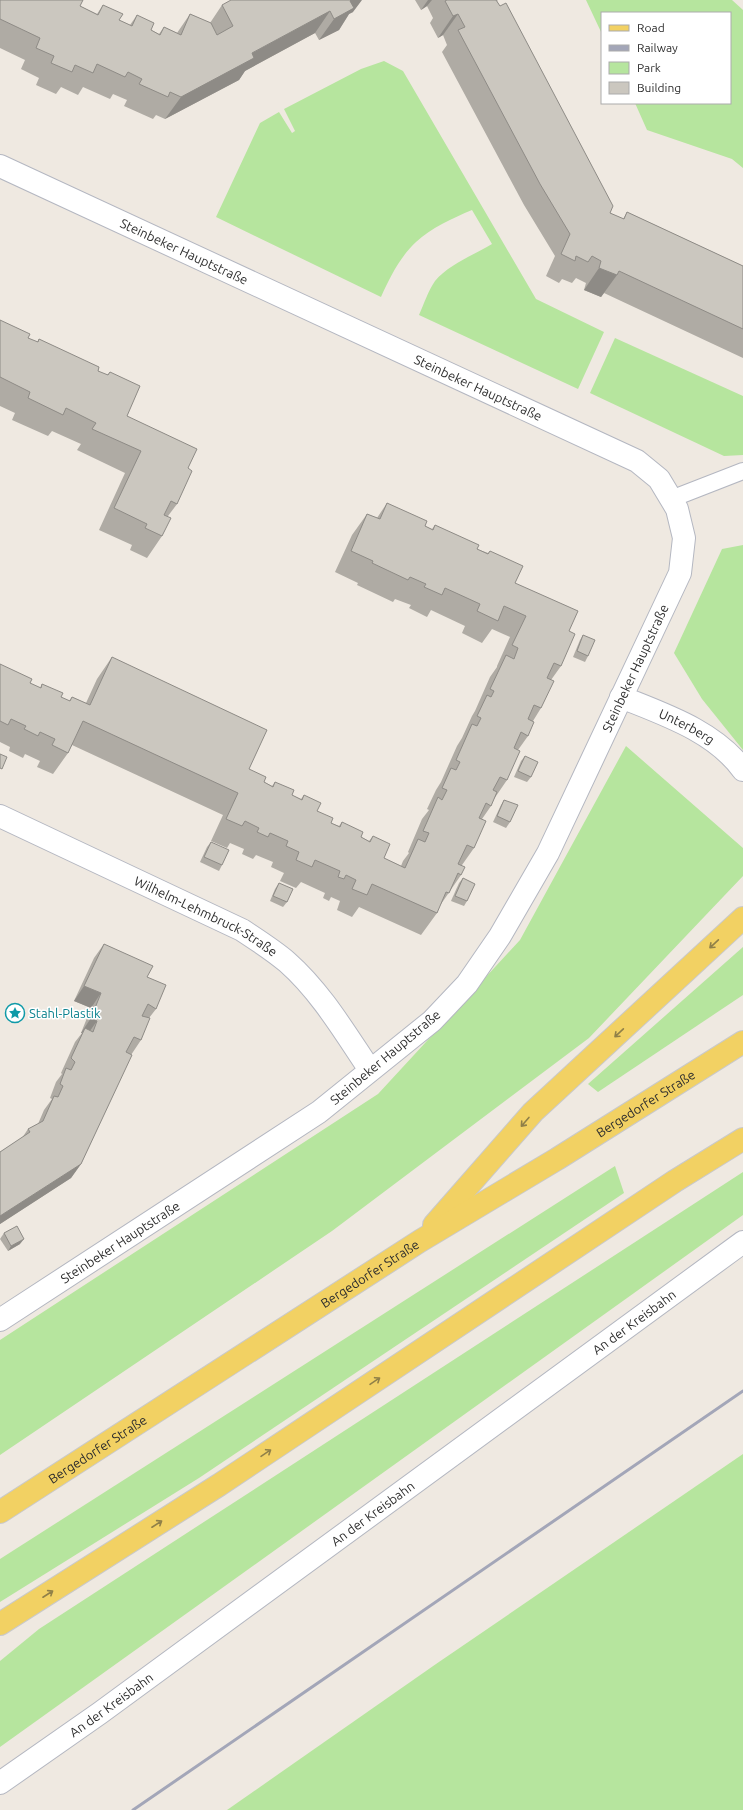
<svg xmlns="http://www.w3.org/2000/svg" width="743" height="1810" font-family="Ubuntu,sans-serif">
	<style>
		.green { fill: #b6e59e }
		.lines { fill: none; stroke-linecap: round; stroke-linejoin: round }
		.service-casing { stroke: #b4b7c1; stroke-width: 18 }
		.minor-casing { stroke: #b4b7c1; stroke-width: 24 }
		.primary-casing { stroke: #c9c9c9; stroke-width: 24 }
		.service { stroke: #fff; stroke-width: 16 }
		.minor { stroke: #fff; stroke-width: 22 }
		.primary { stroke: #f2d163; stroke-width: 22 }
		.rail { stroke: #a3a6b8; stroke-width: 3 }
		.wall { fill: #afaba4 }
		.shaded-wall { fill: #8e8b86 }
		.building { fill: #cbc7bf; stroke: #8e8b86 }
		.oneway { stroke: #908048 }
		.labels { text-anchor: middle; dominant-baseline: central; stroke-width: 3; stroke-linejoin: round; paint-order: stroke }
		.street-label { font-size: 13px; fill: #2e2e2e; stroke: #fff }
		.culture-label { font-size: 13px; fill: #0d838f; stroke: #fff; text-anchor: start }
	</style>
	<rect width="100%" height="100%" fill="#efe9e1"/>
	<g class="green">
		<polygon points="586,0 732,0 743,10 743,168 732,159 647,130 635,103 730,103 730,13 602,13 602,34"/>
		<path d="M384 61 403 71 536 299 604 332 578 389 419 315C424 304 428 291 435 281 449 264 474 255 492 244L472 210C453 218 431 228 416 242 400 257 390 277 381 297L216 217 260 123 279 112 292 133 295 131 284 109 361 69Z"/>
		<polygon points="615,338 743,396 743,455 724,456 590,393"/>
		<polygon points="743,545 743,750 702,699 674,653 722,549"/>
		<polygon points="626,746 743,848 743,876 589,1038 332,1231 0,1455 0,1340 378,1094 520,940"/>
		<polygon points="743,947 743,995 598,1092 588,1084"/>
		<polygon points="615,1166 624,1193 199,1478 0,1602 0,1559"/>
		<polygon points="743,1172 743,1215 0,1747 0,1661 39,1629"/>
		<polygon points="743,1454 743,1810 227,1810 436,1664"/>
	</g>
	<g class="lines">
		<defs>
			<polyline id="service" points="671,499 743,471"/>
			<g id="minor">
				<path id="s1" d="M0 166 637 461 659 479 677 509 684 538 680 573 548 853 500 936 467 984 432 1021 319 1112 0 1320"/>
				<path id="s2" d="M621 697C663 714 715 731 743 770"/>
				<path id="s3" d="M0 816 242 930C257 940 273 950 287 962 321 992 345 1033 370 1070"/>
				<path id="s4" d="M0 1783 100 1713 743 1242"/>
			</g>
			<g id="primary">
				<polyline points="434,1225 533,1112 743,918"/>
				<path id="s5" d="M0 1512 420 1241 557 1159 743 1042"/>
				<polyline points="0,1624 219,1485 675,1181 743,1139"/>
			</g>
		</defs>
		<use href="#service" class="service-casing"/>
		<use href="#minor" class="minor-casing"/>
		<use href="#primary" class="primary-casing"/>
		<use href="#service" class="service"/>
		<use href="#minor" class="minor"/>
		<use href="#primary" class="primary"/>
		<polyline class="rail" points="133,1810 743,1391"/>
	</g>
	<g class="wall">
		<polygon points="0,0 80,6 97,14 103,5 119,20 130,25 137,15 151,30 159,34 164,27 177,33 190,14 210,23 222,5 353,12 349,14 339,30 319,40 315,33 245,71 239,80 165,119 156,115 153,119 124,106 127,100 113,94 110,99 83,87 78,95 61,87 56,94 36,85 39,78 21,69 25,60 0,48"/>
		<polygon points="415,0 498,0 497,1 610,213 623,219 627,212 743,266 743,358 604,293 601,297 584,290 586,283 576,278 572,283 562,279 559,283 546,276 555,256 524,205 442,52 447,45 443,35 438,38 430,23 433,18 427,6 421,10"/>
		<polygon points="0,320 28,338 37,342 39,339 98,371 107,375 110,372 127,416 188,468 177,504 168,516 162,536 147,558 130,550 132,545 99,530 125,473 77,450 81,444 52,431 48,436 12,420 15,413 0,406"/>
		<polygon points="387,503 425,526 432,529 435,525 477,549 488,553 490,551 515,583 569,631 561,666 551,680 541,708 533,721 528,736 518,750 507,780 494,799 491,806 482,819 474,848 462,865 461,875 439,907 437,913 421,935 359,907 352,917 337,910 340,901 331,897 329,901 323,898 325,893 301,882 296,888 280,881 284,873 271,867 273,862 256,855 253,859 242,854 244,849 230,843 227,848 211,841 223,815 72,745 68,753 53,774 37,767 40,761 25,754 23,758 9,751 10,747 0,742 0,664 30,683 40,688 42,684 61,697 69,701 72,697 86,703 97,679 112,657 264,782 272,786 275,782 292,795 301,799 304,795 317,811 331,823 339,826 342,822 361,837 369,841 373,836 384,858 401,866 403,861 409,853 408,852 422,819 429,810 427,809 436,790 441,782 457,746 462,738 472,716 475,711 490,677 497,667 497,666 510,637 492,629 482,643 462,633 465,626 431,610 427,617 409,608 411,605 395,599 393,602 357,585 358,583 335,572 352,535 367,514 377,518"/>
		<polygon points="583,635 588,656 585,662 573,657 580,640"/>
		<polygon points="525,756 531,777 527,782 514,777 521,761"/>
		<polygon points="504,800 510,822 506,828 493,822 501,805"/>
		<polygon points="211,842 222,865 219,871 200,862 207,847"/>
		<polygon points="463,878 467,901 464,906 451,901 459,883"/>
		<polygon points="279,883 287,902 283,907 270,901 275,889"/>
		<polygon points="104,944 147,977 156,1009 149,1018 141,1040 131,1055 81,1164 71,1178 0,1224 0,1152 22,1138 28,1129 38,1124 44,1110 52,1099 50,1098 56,1082 62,1074 61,1073 75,1042 82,1033 81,1033 91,1008 74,1001 94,958"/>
		<polygon points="4,1233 20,1244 8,1251 0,1239"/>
	</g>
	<g class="shaded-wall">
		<polygon points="351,0 362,0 353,12 349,14 339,30 319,40 334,19"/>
		<polygon points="428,0 432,0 427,6 421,10"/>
		<polygon points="330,11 315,33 245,71 239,80 165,119 181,97 252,53"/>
		<polygon points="458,14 443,35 438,38 453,16"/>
		<polygon points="599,268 617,275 601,297 584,290"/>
		<polygon points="84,986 101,993 91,1008 74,1001"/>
		<polygon points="91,1018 97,1021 87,1035 85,1028 82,1033 81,1033"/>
		<polygon points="81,1164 71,1178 0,1224 0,1216"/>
		<polygon points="24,1239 20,1244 8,1251 11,1246"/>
	</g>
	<g class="building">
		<polygon points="0,0 83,0 80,6 98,15 103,5 123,14 119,20 132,26 137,15 154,23 151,30 160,35 164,27 181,35 190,14 211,23 217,35 233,26 222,5 231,0 351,0 350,1 354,8 334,19 330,11 252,53 254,58 181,97 170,92 168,97 139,84 142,79 128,72 125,77 97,64 93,73 75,65 72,72 51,63 54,56 36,48 40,38 0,19"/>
		<polygon points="447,0 496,0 500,6 506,3 613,206 610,213 624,219 627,212 743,266 743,329 619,271 617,275 599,268 601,261 592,256 588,262 576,256 575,261 561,254 570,234 540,184 458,30 465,27 458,14 453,16 445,1"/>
		<polygon points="0,320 30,334 28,338 38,342 39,339 99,367 98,371 108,375 110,372 140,386 127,416 197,449 188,468 192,471 177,504 171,501 164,515 171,518 162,536 145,528 147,524 114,508 141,451 92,429 96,423 66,408 63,415 28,398 30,392 0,377"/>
		<polygon points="387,503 427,521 425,526 433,530 435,525 479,545 477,549 488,554 490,551 523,566 515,583 578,611 569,631 575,634 561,666 554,663 547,678 554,681 541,708 534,705 528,719 534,722 528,736 521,732 514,748 520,751 507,780 500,777 493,790 497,792 491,806 486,803 479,818 486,821 474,848 467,845 458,864 465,867 461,875 458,873 449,893 446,892 437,913 372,884 367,895 352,889 356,880 346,875 344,879 338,877 340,871 315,860 312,867 296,860 299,852 286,846 288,841 270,833 268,837 257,832 259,828 245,821 242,826 226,819 238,793 83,721 68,753 52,745 55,739 40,732 38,736 24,729 26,726 11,719 8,725 0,721 0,664 32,679 30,683 41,688 42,684 63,693 61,697 70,701 72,697 90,705 112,657 267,730 249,769 266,777 264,782 273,787 275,782 294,790 292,795 302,800 304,795 321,803 317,811 333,818 331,823 340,827 342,822 363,832 361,837 370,842 373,836 390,844 384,858 405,868 418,839 425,842 429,833 423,831 438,797 442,800 447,790 442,788 451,768 456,770 460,762 456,760 472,724 477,726 481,718 477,716 487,695 491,697 494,691 490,689 506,655 514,659 518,648 512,645 526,616 504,606 498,621 477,611 480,604 445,588 442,595 424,587 426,584 410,577 408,580 372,563 373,561 351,551 367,514 380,519"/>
		<polygon points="583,635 595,640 588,656 577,651"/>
		<polygon points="0,754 7,757 2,769 0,768"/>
		<polygon points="525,756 538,762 531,777 518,771"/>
		<polygon points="504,800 518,805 510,822 497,816"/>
		<polygon points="211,842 229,850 222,865 204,857"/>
		<polygon points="463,878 475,884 467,901 455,896"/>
		<polygon points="279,883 293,889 287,902 273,896"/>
		<polygon points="104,944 153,966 147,977 166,985 156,1009 148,1004 142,1016 150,1018 141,1040 134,1037 126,1052 132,1055 81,1164 0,1216 0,1152 30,1132 28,1129 43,1121 54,1096 58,1097 63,1086 60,1084 66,1068 71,1070 75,1062 71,1058 85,1028 93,1032 97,1021 91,1018 101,993 84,986"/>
		<polygon points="17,1226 24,1239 11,1246 4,1233"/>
	</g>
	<defs><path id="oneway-shaft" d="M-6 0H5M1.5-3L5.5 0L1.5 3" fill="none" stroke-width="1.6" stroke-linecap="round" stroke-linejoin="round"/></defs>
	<g class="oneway">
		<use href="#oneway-shaft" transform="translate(714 944) rotate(137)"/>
		<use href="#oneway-shaft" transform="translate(619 1033) rotate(137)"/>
		<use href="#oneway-shaft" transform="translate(525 1122) rotate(131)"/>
		<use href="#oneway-shaft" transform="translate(375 1381) rotate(-34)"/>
		<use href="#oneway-shaft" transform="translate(266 1453) rotate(-34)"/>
		<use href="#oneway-shaft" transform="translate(157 1524) rotate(-33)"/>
		<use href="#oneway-shaft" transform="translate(48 1594) rotate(-33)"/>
	</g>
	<defs>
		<symbol id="sight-ring" viewBox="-11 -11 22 22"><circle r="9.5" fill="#fff" stroke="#0f9aa8" stroke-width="1.5"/><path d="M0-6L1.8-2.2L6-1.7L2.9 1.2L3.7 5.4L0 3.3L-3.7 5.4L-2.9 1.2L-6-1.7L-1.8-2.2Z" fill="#0f9aa8"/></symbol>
	</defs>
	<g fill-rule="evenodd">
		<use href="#sight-ring" x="4" y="1002" width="22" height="22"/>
	</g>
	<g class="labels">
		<g class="street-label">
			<text stroke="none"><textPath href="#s1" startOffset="203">Steinbeker Hauptstraße</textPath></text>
			<text stroke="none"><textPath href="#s1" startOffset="527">Steinbeker Hauptstraße</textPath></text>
			<text transform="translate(635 668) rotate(-65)">Steinbeker Hauptstraße</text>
			<text stroke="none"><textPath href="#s2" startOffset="72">Unterberg</textPath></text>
			<text stroke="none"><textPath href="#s3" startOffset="229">Wilhelm-Lehmbruck-Straße</textPath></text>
			<text transform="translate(385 1057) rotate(-40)">Steinbeker Hauptstraße</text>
			<text stroke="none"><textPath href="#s5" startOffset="764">Bergedorfer Straße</textPath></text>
			<text transform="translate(120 1242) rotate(-33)">Steinbeker Hauptstraße</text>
			<text stroke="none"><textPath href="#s5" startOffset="440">Bergedorfer Straße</textPath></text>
			<text stroke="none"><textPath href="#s4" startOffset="784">An der Kreisbahn</textPath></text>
			<text stroke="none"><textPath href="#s5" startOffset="116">Bergedorfer Straße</textPath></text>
			<text stroke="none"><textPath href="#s4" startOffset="460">An der Kreisbahn</textPath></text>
			<text stroke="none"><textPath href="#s4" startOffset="136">An der Kreisbahn</textPath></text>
		</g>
		<g class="culture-label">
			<text x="29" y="1013">Stahl-Plastik</text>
		</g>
	</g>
	<rect x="601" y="12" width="130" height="92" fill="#ffffff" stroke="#ababab"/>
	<rect x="609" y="25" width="20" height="6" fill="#f2d163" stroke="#ababab"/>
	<text x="637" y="32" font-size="12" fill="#2e2e2e">Road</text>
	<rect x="609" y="45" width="20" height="6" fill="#a3a6b8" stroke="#ababab"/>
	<text x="637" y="52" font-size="12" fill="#2e2e2e">Railway</text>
	<rect x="609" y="62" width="20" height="12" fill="#b6e59e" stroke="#ababab"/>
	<text x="637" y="72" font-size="12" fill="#2e2e2e">Park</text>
	<rect x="609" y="82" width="20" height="12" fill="#cbc7bf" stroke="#ababab"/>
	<text x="637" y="92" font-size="12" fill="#2e2e2e">Building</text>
</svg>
